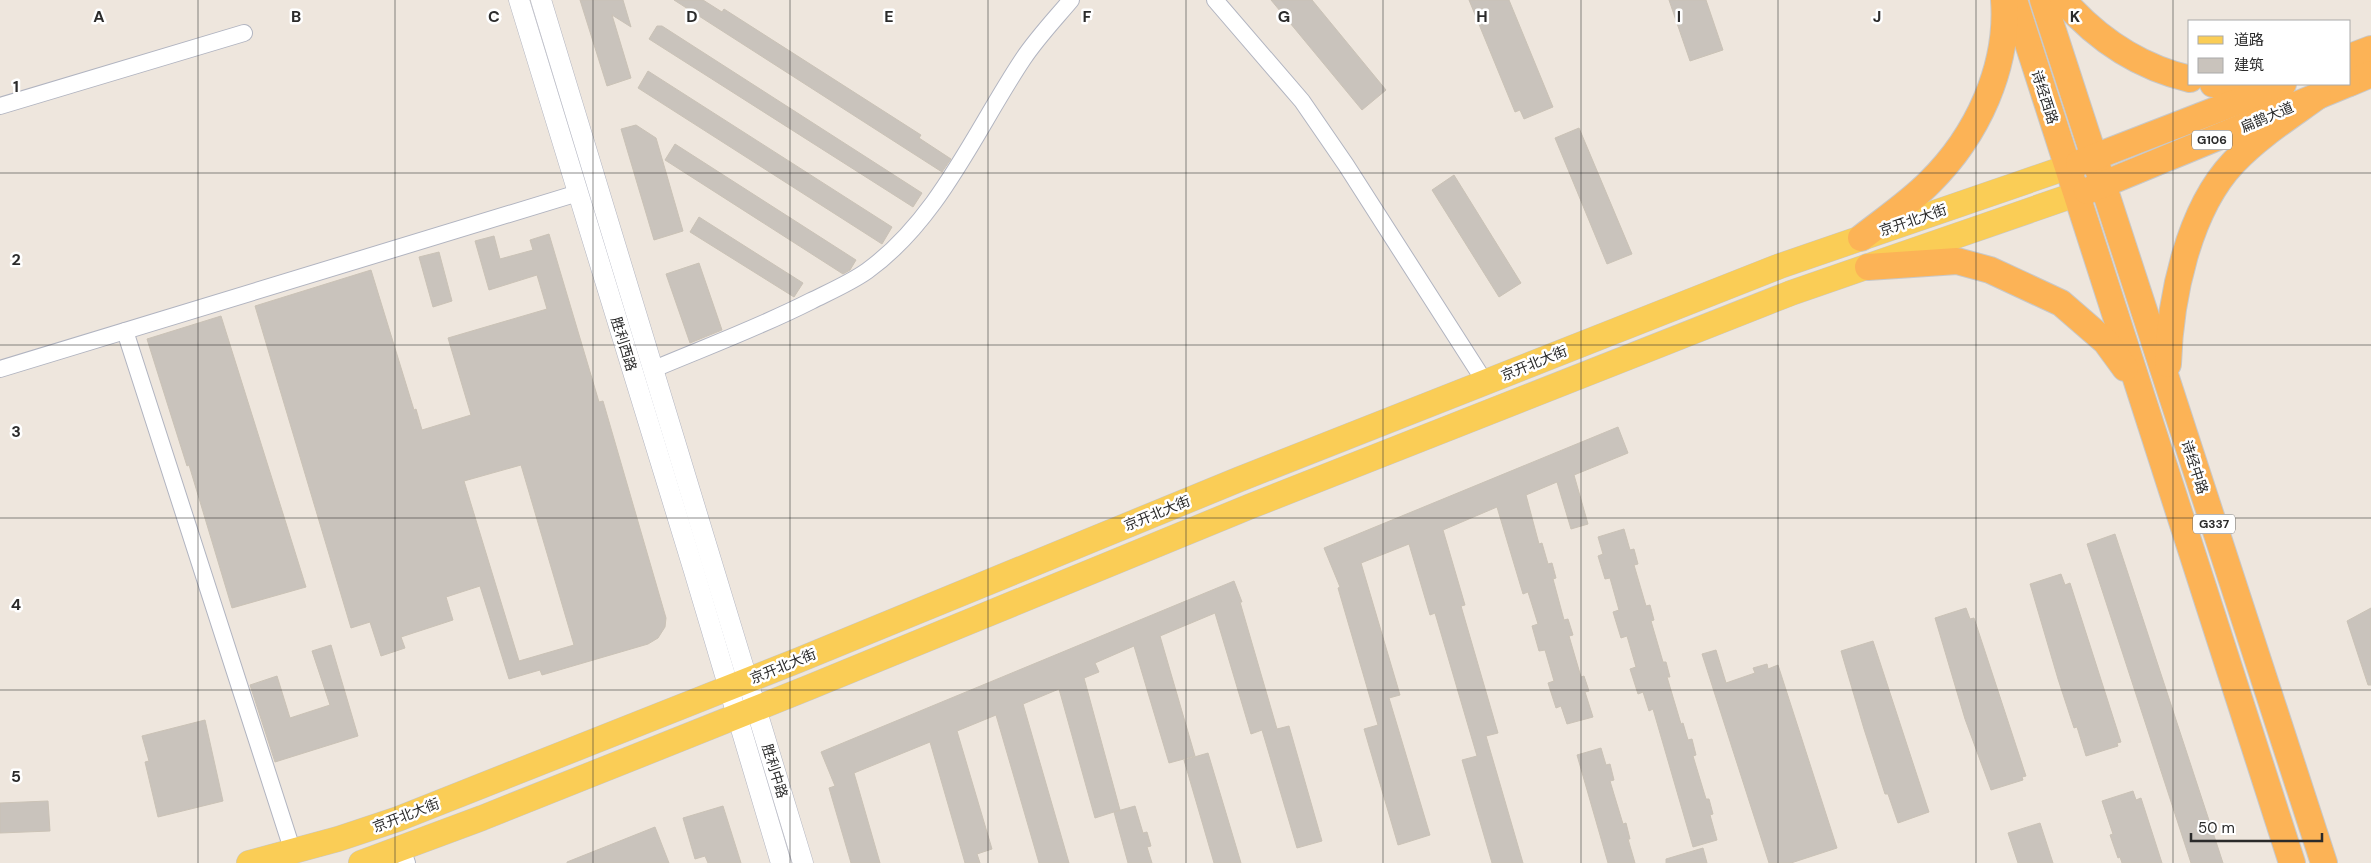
<svg xmlns="http://www.w3.org/2000/svg" width="2371" height="863" font-family="'DM Sans','Noto Sans SC',sans-serif">
	<style>
		.building { fill: #c9c3bc; stroke: #cac2b6; fill-rule: evenodd }
		.lines { fill: none; stroke-linecap: round; stroke-linejoin: round }
		.minor-casing { stroke: #b1b4c0; stroke-width: 18 }
		.tertiary-casing { stroke: #b1b4c0; stroke-width: 21 }
		.primary-casing { stroke: #c8c8c8; stroke-width: 26 }
		.trunk-casing { stroke: #c8c8c8; stroke-width: 28 }
		.minor { stroke: #fff; stroke-width: 16 }
		.tertiary { stroke: #fff; stroke-width: 20 }
		.primary { stroke: #facd56; stroke-width: 25 }
		.trunk { stroke: #fcb356; stroke-width: 26 }
		.grid { fill: none; stroke: #2b2b2b; stroke-width: 1; stroke-opacity: 0.55 }
		.labels { text-anchor: middle; dominant-baseline: central; stroke-width: 5; stroke-linejoin: round; paint-order: stroke }
		.shield { fill: #fff; stroke: #6b6b6b; stroke-width: 1 }
		.shield-label { font-size: 12px; font-weight: bold; fill: #2b2b2b }
		.street-label { font-size: 14px; fill: #2b2b2b; stroke: #fff }
		.grid-label { font-size: 16px; text-anchor: middle; font-weight: bold; fill: #2b2b2b; stroke: #fff; stroke-width: 5; stroke-linejoin: round; paint-order: stroke }
	</style>
	<rect width="100%" height="100%" fill="#eee6dd"/>
	<g class="building">
		<polygon points="580,0 623,0 631,27 612,15 631,78 607,86"/>
		<polygon points="674,0 703,0 722,12 724,9 921,135 919,138 951,159 942,172"/>
		<polygon points="1271,0 1312,0 1386,90 1362,110"/>
		<polygon points="1469,0 1509,0 1553,107 1524,119 1520,110 1515,112"/>
		<polygon points="1669,0 1706,0 1723,50 1690,61"/>
		<polygon points="657,26 662,26 922,193 913,207 649,39"/>
		<polygon points="648,71 892,227 882,244 638,88"/>
		<polygon points="636,125 656,138 683,231 654,240 621,129"/>
		<polygon points="1579,128 1632,254 1607,264 1555,138"/>
		<polygon points="675,144 856,260 850,270 843,274 665,160"/>
		<polygon points="1454,175 1521,283 1499,297 1432,190"/>
		<polygon points="699,217 803,283 794,297 690,232"/>
		<path d="M549 234 599 402 603 401 666 618 665 627 658 638 648 644 542 675 540 670 509 679 480 586 446 597 453 620 401 637 405 648 381 656 370 622 351 628 255 306 371 270 414 410 416 409 422 430 471 415 448 338 547 309 537 275 489 290 475 241 494 236 500 259 533 250 530 240ZM521 465 574 645 519 661 464 481Z"/>
		<polygon points="439,252 452,301 433,307 419,257"/>
		<polygon points="699,263 722,330 690,343 666,274"/>
		<polygon points="221,316 306,587 232,608 189,465 187,466 147,339"/>
		<polygon points="1618,427 1628,453 1574,475 1588,524 1571,529 1557,482 1526,495 1539,544 1542,543 1548,564 1552,563 1556,578 1553,579 1564,620 1568,619 1573,635 1569,636 1581,677 1584,676 1589,691 1585,692 1593,717 1567,724 1561,706 1556,708 1548,683 1554,681 1545,650 1539,651 1532,626 1538,624 1528,592 1523,594 1497,507 1443,530 1465,605 1461,606 1498,733 1486,736 1523,863 1492,863 1462,760 1477,756 1435,613 1430,615 1409,544 1361,563 1400,695 1389,698 1430,835 1398,845 1364,729 1378,725 1338,588 1340,587 1324,548"/>
		<polygon points="1624,529 1630,550 1634,549 1638,564 1634,565 1646,606 1650,605 1654,620 1651,621 1663,662 1666,662 1670,677 1667,677 1681,724 1683,723 1688,740 1692,739 1696,755 1693,756 1706,799 1709,799 1713,814 1710,815 1717,840 1693,847 1653,709 1649,711 1643,692 1638,694 1630,669 1636,667 1627,636 1621,638 1613,612 1619,610 1610,578 1605,579 1598,556 1603,554 1598,537"/>
		<polygon points="2115,534 2223,863 2191,863 2087,544"/>
		<polygon points="2061,574 2065,585 2070,583 2121,742 2117,743 2118,746 2086,756 2077,727 2074,728 2058,679 2030,584"/>
		<polygon points="1234,581 1242,602 1240,602 1277,729 1289,726 1322,841 1297,848 1262,730 1251,734 1215,613 1160,636 1195,756 1169,763 1134,646 1095,663 1099,672 1084,678 1120,810 1095,818 1059,689 1023,704 1069,863 1039,863 996,715 957,731 992,849 977,854 980,863 965,863 930,742 854,773 880,863 851,863 829,788 835,786 821,752"/>
		<polygon points="1966,608 1970,619 1974,618 2026,776 2022,777 2023,780 1991,790 1965,719 1935,618"/>
		<polygon points="2371,608 2371,685 2368,685 2347,621"/>
		<polygon points="1873,641 1929,812 1898,823 1888,794 1885,794 1864,729 1841,651"/>
		<polygon points="331,645 358,736 275,762 250,685 277,676 290,718 330,705 312,651"/>
		<polygon points="1716,650 1726,683 1755,673 1753,668 1767,664 1768,669 1778,665 1837,848 1791,863 1769,863 1702,654"/>
		<polygon points="205,720 223,801 158,817 145,762 149,761 142,736"/>
		<polygon points="1601,748 1606,765 1610,764 1614,780 1610,781 1623,824 1626,823 1630,839 1628,839 1635,863 1608,863 1577,755"/>
		<polygon points="1208,753 1241,863 1214,863 1184,760"/>
		<polygon points="2133,791 2136,800 2141,798 2162,863 2122,863 2120,857 2118,858 2110,835 2113,834 2102,801"/>
		<polygon points="48,801 50,831 0,833 0,803"/>
		<polygon points="723,806 741,863 708,863 705,856 695,859 683,818"/>
		<polygon points="1135,806 1143,833 1147,832 1151,846 1147,847 1152,863 1128,863 1114,812"/>
		<polygon points="2040,823 2053,863 2018,863 2008,833"/>
		<polygon points="655,827 669,863 567,863 567,862"/>
		<polygon points="1703,848 1707,863 1666,863 1666,859"/>
	</g>
	<g class="lines">
		<defs>
			<g id="minor">
				<polyline points="1215,0 1302,101 1346,165 1485,382"/>
				<polyline points="0,106 244,33"/>
				<polyline points="125,331 293,852"/>
				<polyline points="0,369 578,193"/>
				<path d="M654 369C706 347 760 327 811 301 829 292 850 283 867 271 939 219 975 131 1023 59 1037 38 1055 19 1071 0"/>
				<polyline points="402,849 407,863"/>
			</g>
			<g id="tertiary">
				<polyline points="519,0 694,571 781,863"/>
				<polyline points="541,0 803,863"/>
			</g>
			<g id="primary">
				<polyline points="249,863 338,839 398,819 799,660 1240,479 1780,266 2068,167"/>
				<polyline points="361,863 482,818 810,687 1251,506 1791,293 2077,194"/>
			</g>
			<g id="trunk">
				<polyline points="2014,0 2292,863"/>
				<polyline points="2043,0 2324,863"/>
				<path d="M2063 0C2097 39 2139 67 2190 79"/>
				<polyline points="2350,57 2371,49"/>
				<polyline points="2350,83 2371,74"/>
				<polyline points="2213,84 2255,84"/>
				<polyline points="2079,163 2283,84"/>
				<polyline points="2087,191 2347,84"/>
				<path d="M1861 238C1884 220 1909 203 1929 183 1977 136 2009 67 2004 0"/>
				<polyline points="1868,267 1957,261 1990,270 2061,303 2106,342 2125,368"/>
				<path d="M2168 364C2170 299 2188 210 2234 162 2259 136 2289 117 2318 96"/>
			</g>
		</defs>
		<use href="#minor" class="minor-casing"/>
		<use href="#tertiary" class="tertiary-casing"/>
		<use href="#primary" class="primary-casing"/>
		<use href="#trunk" class="trunk-casing"/>
		<use href="#minor" class="minor"/>
		<use href="#tertiary" class="tertiary"/>
		<use href="#primary" class="primary"/>
		<use href="#trunk" class="trunk"/>
	</g>
	<path class="grid" d="M198 0V863M395 0V863M593 0V863M790 0V863M988 0V863M1186 0V863M1383 0V863M1581 0V863M1778 0V863M1976 0V863M2173 0V863M0 173H2371M0 345H2371M0 518H2371M0 690H2371"/>
	<g class="labels">
		<g class="shield">
			<rect x="2192" y="130.5" width="40" height="19" rx="4"/>
			<rect x="2193" y="514.5" width="42" height="19" rx="4"/>
		</g>
		<g class="shield-label">
			<text x="2212" y="140">G106</text>
			<text x="2214" y="524">G337</text>
		</g>
		<g class="street-label">
			<text transform="translate(2045 97) rotate(72)">诗经西路</text>
			<text transform="translate(2267 117) rotate(-23)">扁鹊大道</text>
			<text transform="translate(1913 220) rotate(-19)">京开北大街</text>
			<text transform="translate(624 344) rotate(73)">胜利西路</text>
			<text transform="translate(1534 363) rotate(-22)">京开北大街</text>
			<text transform="translate(2195 467) rotate(72)">诗经中路</text>
			<text transform="translate(1157 513) rotate(-22)">京开北大街</text>
			<text transform="translate(783 666) rotate(-22)">京开北大街</text>
			<text transform="translate(775 771) rotate(73)">胜利中路</text>
			<text transform="translate(406 815) rotate(-21)">京开北大街</text>
		</g>
	</g>
	<g class="grid-label">
		<text x="99" y="22">A</text>
		<text x="296" y="22">B</text>
		<text x="494" y="22">C</text>
		<text x="692" y="22">D</text>
		<text x="889" y="22">E</text>
		<text x="1087" y="22">F</text>
		<text x="1284" y="22">G</text>
		<text x="1482" y="22">H</text>
		<text x="1679" y="22">I</text>
		<text x="1877" y="22">J</text>
		<text x="2075" y="22">K</text>
		<text x="16" y="92">1</text>
		<text x="16" y="265">2</text>
		<text x="16" y="437">3</text>
		<text x="16" y="610">4</text>
		<text x="16" y="782">5</text>
	</g>
	<rect x="2188" y="20" width="162" height="65" fill="#ffffff" stroke="#aaaaaa"/>
	<rect x="2198" y="36" width="25" height="8" fill="#facd56" stroke="#aaaaaa"/>
	<text x="2234" y="45" font-size="15" fill="#2b2b2b">道路</text>
	<rect x="2198" y="58" width="25" height="15" fill="#c9c3bc" stroke="#aaaaaa"/>
	<text x="2234" y="70" font-size="15" fill="#2b2b2b">建筑</text>
	<path d="M2191 833v8h131v-8" fill="none" stroke="#2b2b2b" stroke-width="2.5"/>
	<text x="2198" y="833" font-size="15" fill="#2b2b2b" stroke="#ffffff" stroke-width="4" paint-order="stroke">50 m</text>
</svg>
